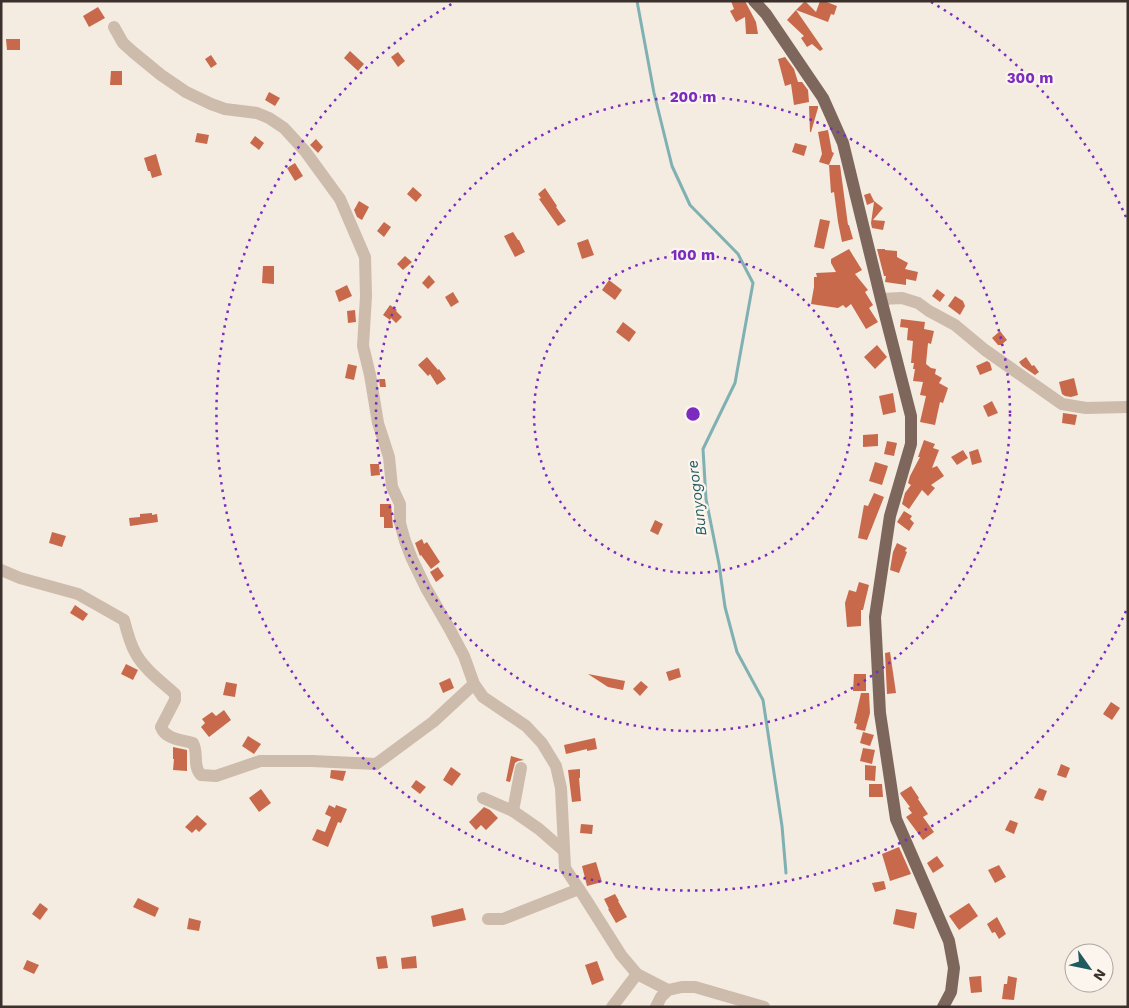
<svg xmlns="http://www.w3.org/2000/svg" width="1129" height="1008" font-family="'Work Sans',sans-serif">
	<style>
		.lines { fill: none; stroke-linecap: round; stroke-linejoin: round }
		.stream { stroke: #7fb0b2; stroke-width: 3 }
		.building { fill: #c8694b }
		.minor { stroke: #cdbbac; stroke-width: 12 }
		.major { stroke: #7d675c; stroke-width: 12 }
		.ring { fill: none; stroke: #7b2cbf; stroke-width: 2.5; stroke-dasharray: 2.5 5 }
		.labels { text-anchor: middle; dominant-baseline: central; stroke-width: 4.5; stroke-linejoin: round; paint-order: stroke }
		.water-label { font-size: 15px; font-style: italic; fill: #1f5a5e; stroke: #fbf5ee }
		.centre { fill: #7b2cbf; stroke: #fbf5ee; stroke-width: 2.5 }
		.ring-label { font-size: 15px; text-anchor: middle; font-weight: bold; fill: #7b2cbf; stroke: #fbf5ee; stroke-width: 4.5; stroke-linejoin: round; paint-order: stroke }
	</style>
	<rect width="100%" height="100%" fill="#f4ebe1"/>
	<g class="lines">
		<polyline class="stream" points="637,1 654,93 672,166 690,205 738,254 753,283 735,383 703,449 706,499 719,564 725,607 737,652 763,700 782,826 786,873"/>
	</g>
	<g class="building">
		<polygon points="731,1 745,1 756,22 758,34 746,34 745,17 736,22 730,11 734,9"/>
		<polygon points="805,1 816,12 820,1 824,1 837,6 834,15 831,14 828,22 796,10"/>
		<polygon points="98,7 105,18 89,27 83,16"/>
		<polygon points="796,10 823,49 820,51 812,44 807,47 801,38 804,36 787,20"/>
		<polygon points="6,39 20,39 20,50 7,50"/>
		<polygon points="350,51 364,64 358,71 344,58"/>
		<polygon points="398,52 405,61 398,67 391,57"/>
		<polygon points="211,55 217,64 211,68 205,59"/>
		<polygon points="785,57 794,69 798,82 802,82 808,90 809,102 794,105 791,84 785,86 778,59"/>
		<polygon points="111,71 122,71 122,85 110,85"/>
		<polygon points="269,92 280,98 275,106 265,100"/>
		<polygon points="809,106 818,106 818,108 811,132 810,132"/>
		<polygon points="828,130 832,152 834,153 829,165 819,162 822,154 818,132"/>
		<polygon points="197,133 209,135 207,144 195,142"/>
		<polygon points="255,136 264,143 259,150 250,143"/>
		<polygon points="316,139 323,147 318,153 310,145"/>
		<polygon points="795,143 807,146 804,156 792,152"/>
		<polygon points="156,154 162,175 152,178 150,171 148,171 144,158"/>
		<polygon points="295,163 303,176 295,181 287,168"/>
		<polygon points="829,165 840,165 848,225 849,225 853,239 842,242 838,222 834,192 831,193"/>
		<polygon points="413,187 422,195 416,202 407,194"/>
		<polygon points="545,188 557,206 556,207 566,221 558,226 539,199 541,198 538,194"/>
		<polygon points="870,193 874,201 883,208 873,220 885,221 883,230 872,228 871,223 874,202 867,205 864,195"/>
		<polygon points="359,201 369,207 362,220 357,217 354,210"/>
		<polygon points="820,219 830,221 824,249 814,247"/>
		<polygon points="384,222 391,227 384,237 377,231"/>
		<polygon points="513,232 518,240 519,240 525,252 515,257 504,236"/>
		<polygon points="588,239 594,255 582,259 577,243"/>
		<polygon points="849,249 862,270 855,274 868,290 865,292 873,305 869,308 878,322 866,329 851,304 846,308 843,305 838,308 811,304 814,287 814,277 817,277 816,273 836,272 831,263 831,259"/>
		<polygon points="877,249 885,249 885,250 897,251 897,257 908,263 905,269 918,272 916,281 906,279 906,285 885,282 886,276 884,276"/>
		<polygon points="405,256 412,262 403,270 397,264"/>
		<polygon points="263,266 274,266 274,284 262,283"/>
		<polygon points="429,275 435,282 428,289 422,283"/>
		<polygon points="609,280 622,290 615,300 602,290"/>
		<polygon points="347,285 352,296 339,302 335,291"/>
		<polygon points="937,289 945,295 940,302 932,296"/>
		<polygon points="453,292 459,302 451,307 445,297"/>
		<polygon points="955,296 963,301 965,306 960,315 948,306"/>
		<polygon points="390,305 397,310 396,311 402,317 396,323 391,318 390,320 383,315"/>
		<polygon points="355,310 356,322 348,323 347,311"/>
		<polygon points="901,319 925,322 924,329 934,331 931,344 928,343 926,364 931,368 936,369 935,374 942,378 939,383 948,388 943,403 940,402 935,425 920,422 926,396 920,395 923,382 913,381 915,369 913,369 914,363 911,363 913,341 907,340 908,328 900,327"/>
		<polygon points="623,322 636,332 629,342 616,332"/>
		<polygon points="1000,331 1007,340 1001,345 998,345 992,338"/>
		<polygon points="877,345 887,357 875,369 864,357"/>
		<polygon points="427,357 438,370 439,369 446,379 437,385 430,374 428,376 418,365"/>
		<polygon points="1026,357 1032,366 1034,365 1039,372 1035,375 1022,366 1019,362"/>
		<polygon points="987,361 990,363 992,370 980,375 976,366"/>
		<polygon points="348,364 357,366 354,380 345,378"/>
		<polygon points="1074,378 1078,395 1071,397 1065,396 1062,394 1059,382"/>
		<polygon points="379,379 385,379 386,387 380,387"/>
		<polygon points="893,393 896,412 883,415 879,396"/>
		<polygon points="992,401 998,413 988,417 983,406"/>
		<polygon points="1063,413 1077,415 1075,425 1062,423"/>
		<polygon points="878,434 878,446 863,447 863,435"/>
		<polygon points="924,440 935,444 933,448 939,450 932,468 937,466 944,476 931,485 935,488 928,496 922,490 909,509 902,504 905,493 911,485 908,483 910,476 920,457 918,457"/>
		<polygon points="887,441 897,443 894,456 884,454"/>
		<polygon points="978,449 982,462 972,465 969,452"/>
		<polygon points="963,450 968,458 957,465 951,457"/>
		<polygon points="875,462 888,466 882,485 869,481"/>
		<polygon points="370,464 379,464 380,475 371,476"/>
		<polygon points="874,493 884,497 867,540 858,538 864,505 868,506"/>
		<polygon points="380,504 391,504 393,528 384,528 384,517 380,517"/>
		<polygon points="904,511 912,516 910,519 914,523 909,531 897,522"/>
		<polygon points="152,513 152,515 157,514 158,522 130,526 129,518 140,517 140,514"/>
		<polygon points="655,520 663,524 658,535 650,531"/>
		<polygon points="52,532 66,536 62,547 49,543"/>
		<polygon points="422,539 424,544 427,542 440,562 431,569 421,555 420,556 415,543"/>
		<polygon points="897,543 907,548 905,551 907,552 899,573 890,570 893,552"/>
		<polygon points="438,567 444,576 436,582 430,572"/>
		<polygon points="859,582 869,585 863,610 861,610 861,626 847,627 845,603 849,590 856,592"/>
		<polygon points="75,605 88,614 83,621 70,613"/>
		<polygon points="890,652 896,693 887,694 885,653"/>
		<polygon points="126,664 138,670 133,680 121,674"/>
		<polygon points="679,668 681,677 669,681 666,672"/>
		<polygon points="588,674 625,681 623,690 608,687"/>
		<polygon points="854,674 866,674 866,691 853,691"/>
		<polygon points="450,678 454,688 443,693 439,683"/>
		<polygon points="641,681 648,687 640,696 633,689"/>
		<polygon points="226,682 237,684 235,697 223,695"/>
		<polygon points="861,693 869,693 870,713 865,731 856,729 857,724 854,723"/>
		<polygon points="1111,702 1120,708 1112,720 1103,714"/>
		<polygon points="224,710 231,720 209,737 201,727 205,723 202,719 212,712 216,716"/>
		<polygon points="863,732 874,735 870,746 860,743"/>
		<polygon points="248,736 261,744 254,754 242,746"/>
		<polygon points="595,738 597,749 587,751 587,749 566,754 564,745"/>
		<polygon points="173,747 187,750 187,771 173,770 174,759 173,759"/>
		<polygon points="863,748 875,750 872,764 860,761"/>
		<polygon points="511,756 524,760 518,761 515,763 510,782 506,781"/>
		<polygon points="1061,764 1070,768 1066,778 1057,775"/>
		<polygon points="865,765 876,766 875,781 865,780"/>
		<polygon points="451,767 461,774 452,786 443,780"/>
		<polygon points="580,769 580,778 579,778 581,801 572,802 568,770"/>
		<polygon points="331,770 346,771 343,781 330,778"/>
		<polygon points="416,780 426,787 420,794 411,787"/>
		<polygon points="869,784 882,784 883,797 869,797"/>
		<polygon points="911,786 919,798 918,799 928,814 923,817 934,832 923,840 906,817 912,813 908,808 910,807 901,795 900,793"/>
		<polygon points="1039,788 1047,791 1043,801 1034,798"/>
		<polygon points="261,789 271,803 259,812 249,798"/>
		<polygon points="329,805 335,808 336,805 347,809 341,823 338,822 328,847 312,840 317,829 325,832 331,817 325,814"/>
		<polygon points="484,807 490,810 498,818 486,830 481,825 476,830 469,822"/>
		<polygon points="197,815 207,824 199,832 196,829 192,833 185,827"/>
		<polygon points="1010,820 1018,823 1014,834 1005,830"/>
		<polygon points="581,824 593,825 592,834 580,833"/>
		<polygon points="899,847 911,874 890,881 882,854"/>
		<polygon points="937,856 944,866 933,873 927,863"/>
		<polygon points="596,862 602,882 587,886 582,866"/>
		<polygon points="999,865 1006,877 995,883 988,870"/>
		<polygon points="884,881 886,889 875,892 872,883"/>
		<polygon points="615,894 619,901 618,901 627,917 616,923 608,909 609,909 604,899"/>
		<polygon points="138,898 159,908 155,917 133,907"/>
		<polygon points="40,903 48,909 40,920 32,914"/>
		<polygon points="969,903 978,916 959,930 949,916"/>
		<polygon points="463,908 466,920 433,927 431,916"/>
		<polygon points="896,909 917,913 914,929 893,924"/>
		<polygon points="997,917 1006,934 999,939 995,932 992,933 987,924"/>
		<polygon points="189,918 201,921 199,931 187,929"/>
		<polygon points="386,956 388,968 378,969 376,957"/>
		<polygon points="416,956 417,968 402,969 401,958"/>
		<polygon points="27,960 39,965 34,974 23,969"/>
		<polygon points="597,961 604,980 592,985 585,965"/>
		<polygon points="981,976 982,992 971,993 969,977"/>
		<polygon points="1008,976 1017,978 1014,1000 1002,999 1004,984 1007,984"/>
	</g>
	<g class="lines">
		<g class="minor">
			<polyline points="114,27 123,43 133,52 161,75 186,92 211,104 225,109 257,113 269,118 284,128 305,151 340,199 365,257 366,296 363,346 370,375 378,423 389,457 392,487 400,504 400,523 405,541 412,559 426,588 448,626 464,656 474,684 483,697 526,726 542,743 556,766 561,788 565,868 585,898 621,955 637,974 668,990"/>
			<polyline points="881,299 902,298 918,303 929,311 955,325 985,350 1062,404 1086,408 1128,407"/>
			<path d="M1 570 20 578 78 594 124 620C127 632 130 644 136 654 145 670 162 682 175 694V700L161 727C165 739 182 740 193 743 199 753 192 766 201 775L216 776 260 761H312L376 764 433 722 474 684"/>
			<polyline points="483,798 513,811 539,829 563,850"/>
			<polyline points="513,811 521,768"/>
			<polyline points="488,919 503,919 579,889"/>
			<polyline points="612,1007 637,974"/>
			<polyline points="656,1007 661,997 668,990 682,987 695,987 764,1007"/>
		</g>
		<polyline class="major" points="754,1 766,14 823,98 843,143 881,299 911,416 911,444 890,516 875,617 880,713 896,819 949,941 954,968 951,992 943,1007"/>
	</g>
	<g class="ring">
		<circle cx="693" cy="414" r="159"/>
		<circle cx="693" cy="414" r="317"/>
		<path d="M1126 611A476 476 0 1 1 455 2M931 2A476 476 0 0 1 1126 217"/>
	</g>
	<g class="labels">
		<g class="water-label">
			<text transform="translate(697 498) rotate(-97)">Bunyogore</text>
		</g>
	</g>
	<circle cx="693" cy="414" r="8" class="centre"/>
	<g class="ring-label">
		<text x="1030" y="83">300 m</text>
		<text x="693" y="102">200 m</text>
		<text x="693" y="260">100 m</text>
	</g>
	<rect width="1129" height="1008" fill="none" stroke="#3b302b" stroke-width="5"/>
	<g transform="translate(1089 968) rotate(123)"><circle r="24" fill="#fbf5ee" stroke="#aea6a0"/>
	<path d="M0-4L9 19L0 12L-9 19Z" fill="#1f5a5e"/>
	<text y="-8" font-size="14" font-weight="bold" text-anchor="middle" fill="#3b302b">N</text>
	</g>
</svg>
